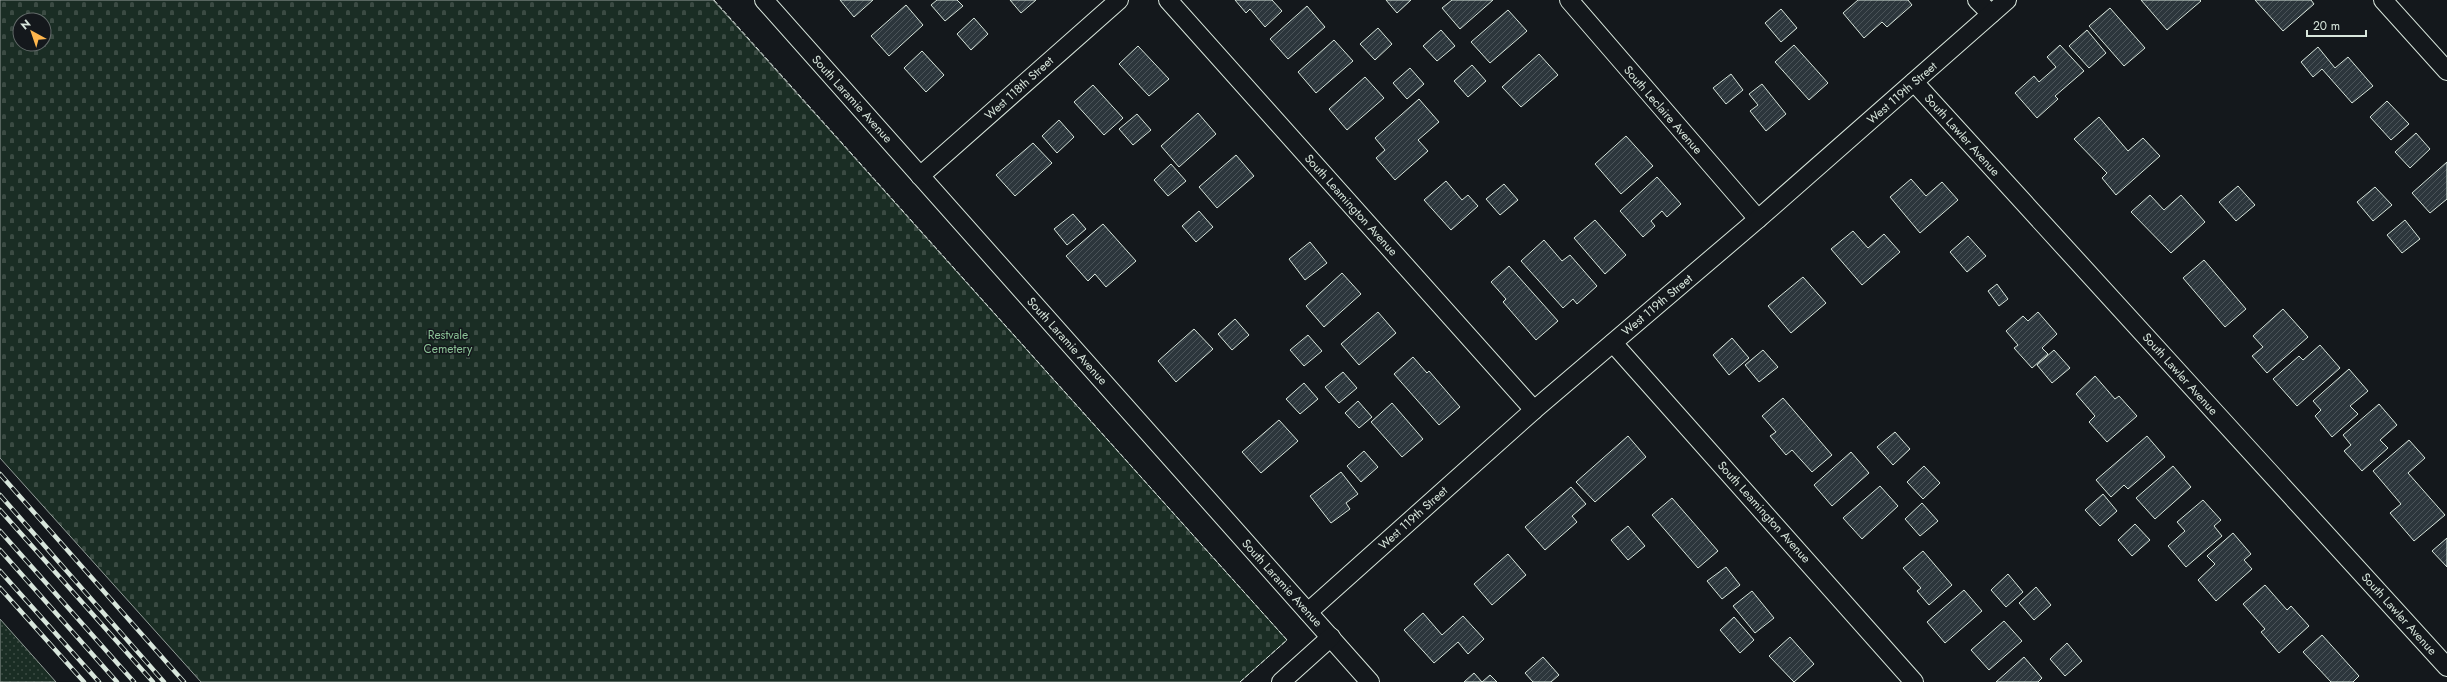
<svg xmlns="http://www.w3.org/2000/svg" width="2447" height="682" font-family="Jost,sans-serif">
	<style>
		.grass { fill: url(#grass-dots); stroke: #939e99 }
		.cemetery { fill: url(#cemetery-stones); stroke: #939e99; fill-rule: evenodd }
		.building { fill: url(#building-hatch); stroke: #d8e6dc }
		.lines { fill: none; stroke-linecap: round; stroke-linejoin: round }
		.street-casing { stroke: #d8e6dc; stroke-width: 20 }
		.street { stroke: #14181c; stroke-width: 18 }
		.rail-casing { stroke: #d8e6dc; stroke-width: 4.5 }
		.rail { stroke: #14181c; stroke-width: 3; stroke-dasharray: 9; stroke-linecap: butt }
		.fence { stroke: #d8e6dc; stroke-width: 1; stroke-dasharray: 5 2; stroke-linecap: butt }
		.labels { text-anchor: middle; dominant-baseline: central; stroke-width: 3; stroke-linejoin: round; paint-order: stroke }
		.street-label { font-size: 12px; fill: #d8e6dc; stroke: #14181c }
		.park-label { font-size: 12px; fill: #8ac095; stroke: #14181c }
	</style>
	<defs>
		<pattern id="grass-dots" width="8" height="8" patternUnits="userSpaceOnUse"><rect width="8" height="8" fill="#1a2d24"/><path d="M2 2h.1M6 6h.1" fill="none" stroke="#3b4b43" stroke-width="1.8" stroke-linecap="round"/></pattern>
		<pattern id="cemetery-stones" width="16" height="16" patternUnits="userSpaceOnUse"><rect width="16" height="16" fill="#1a2d24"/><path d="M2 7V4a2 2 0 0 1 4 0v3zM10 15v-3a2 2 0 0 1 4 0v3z" fill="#3b4b43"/></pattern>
		<pattern id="building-hatch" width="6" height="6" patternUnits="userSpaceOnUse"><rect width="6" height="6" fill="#2c363c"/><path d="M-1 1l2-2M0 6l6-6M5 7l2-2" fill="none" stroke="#4a5358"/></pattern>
	</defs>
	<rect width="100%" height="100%" fill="#14181c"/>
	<polygon class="grass" points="0,619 56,682 0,682"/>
	<path class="cemetery" d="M0 0H713L1287 640 1240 682H201L0 458ZM20 20H44V44H20Z"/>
	<g class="building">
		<polygon points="840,0 873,0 854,17"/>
		<polygon points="937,0 957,0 963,6 945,21 931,5"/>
		<polygon points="1010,0 1036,0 1021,13"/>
		<polygon points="1235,0 1272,0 1282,11 1265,27 1250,9 1246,13"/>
		<polygon points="1386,0 1411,0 1397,13"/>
		<polygon points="1452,0 1493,0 1460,29 1442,8"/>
		<polygon points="1858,0 1908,0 1912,5 1887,27 1882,22 1864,38 1843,13"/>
		<polygon points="2141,0 2200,0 2201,1 2167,30"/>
		<polygon points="2255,0 2311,0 2314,4 2283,31"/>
		<polygon points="906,5 923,25 889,56 871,36"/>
		<polygon points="1307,6 1325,27 1288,59 1270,39"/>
		<polygon points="2110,8 2145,48 2124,66 2089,26"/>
		<polygon points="1781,9 1797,28 1781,42 1765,23"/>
		<polygon points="1508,10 1527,31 1490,63 1471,42"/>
		<polygon points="974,18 988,34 971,50 957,34"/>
		<polygon points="1378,28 1392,44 1375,60 1360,44"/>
		<polygon points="1441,30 1455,46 1437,61 1423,46"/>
		<polygon points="2087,30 2106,53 2089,68 2069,46"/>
		<polygon points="1334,40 1353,61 1316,93 1298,72"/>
		<polygon points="1794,45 1828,83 1809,100 1775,62"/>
		<polygon points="2060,45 2084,71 2055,96 2058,99 2037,118 2015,93 2034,76 2039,82 2056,67 2047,57"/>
		<polygon points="1138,46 1169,79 1149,96 1119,64"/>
		<polygon points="2318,47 2335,68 2348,57 2373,86 2352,103 2322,69 2313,77 2301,62"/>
		<polygon points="922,51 944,75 926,92 904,68"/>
		<polygon points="1539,54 1558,75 1521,107 1502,87"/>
		<polygon points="1472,65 1486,81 1468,97 1454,81"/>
		<polygon points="1410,68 1424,84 1407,99 1393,83"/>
		<polygon points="1731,74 1743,90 1726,104 1713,88"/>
		<polygon points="1365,77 1384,98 1347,130 1329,109"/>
		<polygon points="1762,84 1786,114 1766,131 1750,111 1758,105 1749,94"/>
		<polygon points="1093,85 1123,118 1104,135 1074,102"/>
		<polygon points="1419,99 1439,122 1418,140 1428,151 1395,180 1376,158 1385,150 1375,138"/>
		<polygon points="2387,101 2409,124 2391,140 2370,117"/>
		<polygon points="1198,113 1216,134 1179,167 1161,146"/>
		<polygon points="1137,114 1151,130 1133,145 1119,129"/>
		<polygon points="2099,117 2128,151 2143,138 2160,156 2116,195 2102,178 2107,173 2074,139"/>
		<polygon points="1059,120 1074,137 1057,153 1042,136"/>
		<polygon points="2416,133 2430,149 2410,168 2395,152"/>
		<polygon points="1626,136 1653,166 1621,194 1595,164"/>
		<polygon points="1033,143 1052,163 1015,196 996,175"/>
		<polygon points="1236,155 1254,176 1217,208 1199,187"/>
		<polygon points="2447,162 2447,199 2430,213 2412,193"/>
		<polygon points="1171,164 1186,181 1168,196 1154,180"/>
		<polygon points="1657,177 1681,204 1667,217 1662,211 1651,221 1655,226 1643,237 1620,211"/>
		<polygon points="1911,179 1926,196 1942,182 1958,200 1920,233 1890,197"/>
		<polygon points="1446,181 1462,200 1468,195 1478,206 1451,230 1424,200"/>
		<polygon points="1504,184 1518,200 1500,215 1486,199"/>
		<polygon points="2238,186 2255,205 2236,221 2219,202"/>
		<polygon points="2375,187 2392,205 2373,221 2357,202"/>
		<polygon points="2150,195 2164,210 2181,195 2205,222 2171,253 2131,212"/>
		<polygon points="1199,211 1213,227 1196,242 1182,226"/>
		<polygon points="1073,214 1086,229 1067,245 1054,229"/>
		<polygon points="1595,220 1626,255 1605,274 1574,238"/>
		<polygon points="2405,220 2420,239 2402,253 2387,235"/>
		<polygon points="1103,224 1136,261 1106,287 1095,274 1088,281 1066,256"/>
		<polygon points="1853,231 1868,248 1884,234 1900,252 1862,285 1831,249"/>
		<polygon points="1968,236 1986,256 1967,272 1950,252"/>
		<polygon points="1544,240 1562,261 1570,255 1597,286 1577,304 1573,299 1563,308 1521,261"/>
		<polygon points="1310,242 1327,263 1305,280 1289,259"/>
		<polygon points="2204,260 2246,309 2225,327 2183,278"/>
		<polygon points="1509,266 1558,321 1536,340 1503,302 1506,299 1491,282"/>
		<polygon points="1342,273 1361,294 1324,327 1306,306"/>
		<polygon points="1803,277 1826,303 1791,333 1768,306"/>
		<polygon points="1997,284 2008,299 1999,306 1988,291"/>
		<polygon points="2283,309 2308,337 2267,373 2252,356 2263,347 2253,336"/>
		<polygon points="1378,312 1396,333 1359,365 1341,344"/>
		<polygon points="2038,312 2057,334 2042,348 2048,354 2032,368 2014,348 2018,345 2006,331 2023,316 2028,321"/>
		<polygon points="1235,319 1249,335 1232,350 1218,334"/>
		<polygon points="1194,329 1213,349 1176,382 1158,361"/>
		<polygon points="1308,335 1322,351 1304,366 1290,350"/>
		<polygon points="1732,338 1749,358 1729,375 1713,355"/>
		<polygon points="2320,345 2340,368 2297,406 2273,379 2299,356 2303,360"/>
		<polygon points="1763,350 1778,367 1759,382 1745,365"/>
		<polygon points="2054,350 2070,368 2052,383 2037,365"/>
		<polygon points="1413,357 1427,373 1429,371 1460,407 1439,425 1394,374"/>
		<polygon points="2349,369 2368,391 2350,406 2358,414 2332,437 2315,416 2321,410 2313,401"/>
		<polygon points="1343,372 1357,388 1339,403 1325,387"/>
		<polygon points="2095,376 2115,399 2119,396 2137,416 2107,442 2089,422 2095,416 2076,394"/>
		<polygon points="1304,383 1318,399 1300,414 1286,399"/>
		<polygon points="1783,398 1832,455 1812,472 1792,450 1786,455 1770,436 1776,432 1762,416"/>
		<polygon points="1358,401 1372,417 1359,428 1345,413"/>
		<polygon points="1392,403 1423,439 1402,457 1371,422"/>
		<polygon points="2379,404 2397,425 2380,440 2388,448 2362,471 2344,451 2351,445 2343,435"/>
		<polygon points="1279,420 1298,441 1261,473 1242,452"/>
		<polygon points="1895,432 1910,449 1893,465 1877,447"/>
		<polygon points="1628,436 1646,457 1595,502 1576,482"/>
		<polygon points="2147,436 2165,457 2128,489 2124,485 2111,497 2096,480"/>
		<polygon points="2409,440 2425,458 2408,473 2445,515 2414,541 2390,513 2401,504 2373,471"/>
		<polygon points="1364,451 1378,467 1361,482 1347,466"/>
		<polygon points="1851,452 1869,473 1832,506 1814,485"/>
		<polygon points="1924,466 1940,483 1923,499 1907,482"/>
		<polygon points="2173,466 2191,487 2155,519 2136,498"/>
		<polygon points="1341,472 1358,494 1346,503 1350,509 1331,523 1310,496"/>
		<polygon points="1880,486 1898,506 1862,539 1843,518"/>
		<polygon points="1571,487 1586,504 1572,516 1577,522 1545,550 1525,527"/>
		<polygon points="2103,494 2117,511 2100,526 2085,510"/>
		<polygon points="1672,498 1718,551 1698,568 1652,515"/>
		<polygon points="2203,500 2221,520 2214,526 2222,536 2186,567 2168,546 2185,531 2177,522"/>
		<polygon points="1922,503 1938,521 1920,536 1905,519"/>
		<polygon points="2135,524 2150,540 2132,556 2118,540"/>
		<polygon points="1628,526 1645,546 1628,560 1611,540"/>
		<polygon points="2233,533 2251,554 2244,560 2252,569 2216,601 2198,580 2215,564 2207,556"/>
		<polygon points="2447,538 2447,567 2432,551"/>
		<polygon points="1923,551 1952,585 1929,605 1917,591 1921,588 1903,568"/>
		<polygon points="1508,554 1526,575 1492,605 1474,584"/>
		<polygon points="1726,567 1740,585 1722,599 1707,581"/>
		<polygon points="2008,574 2023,592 2006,607 1991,590"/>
		<polygon points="2265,585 2287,610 2291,606 2309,626 2279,653 2261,632 2265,629 2243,604"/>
		<polygon points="2036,587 2051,605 2034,620 2019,603"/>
		<polygon points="1964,590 1982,611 1945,643 1927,622"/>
		<polygon points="1752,591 1774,618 1755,633 1733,606"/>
		<polygon points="1423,613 1442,635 1463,616 1484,639 1468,654 1458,642 1434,663 1404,630"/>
		<polygon points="1734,617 1754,640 1740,653 1720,630"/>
		<polygon points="2004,621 2022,641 1989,670 1971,650"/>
		<polygon points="2322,635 2359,676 2353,682 2331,682 2303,652"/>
		<polygon points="1790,637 1814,664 1794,682 1769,656"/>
		<polygon points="2067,643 2082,661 2065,676 2050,659"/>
		<polygon points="1543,657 1559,675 1551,682 1533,682 1525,673"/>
		<polygon points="2024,657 2042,678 2038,682 1996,682"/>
		<polygon points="1474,673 1482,682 1464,682"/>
		<polygon points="1490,675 1497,682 1482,682"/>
	</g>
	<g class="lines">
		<defs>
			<g id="street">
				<polyline points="764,0 1370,682"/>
				<polyline points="1168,0 1534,410"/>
				<polyline points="1569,0 1758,219"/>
				<polyline points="1977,0 1991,14"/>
				<polyline points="2383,0 2447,71"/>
				<polyline points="1914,82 2447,667"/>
				<polyline points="920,176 1119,0"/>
				<polyline points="1613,343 1914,682"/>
				<polyline points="1308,612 1534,410 1758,219 2007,0"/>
				<polyline points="1281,682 1331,637"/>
			</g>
		</defs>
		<use href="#street" class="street-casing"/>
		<use href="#street" class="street"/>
		<defs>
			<g id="rail">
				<polyline points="0,474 184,682"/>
				<polyline points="0,495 164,682"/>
				<polyline points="0,510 153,682"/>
				<polyline points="0,531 134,682"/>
				<polyline points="0,550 117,682"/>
				<polyline points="0,571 99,682"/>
				<polyline points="0,588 84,682"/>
			</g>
		</defs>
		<use href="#rail" class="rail-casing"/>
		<use href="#rail" class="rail"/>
		<polyline class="fence" points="714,0 1287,640 1240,682"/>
	</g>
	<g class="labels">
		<g class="street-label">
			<text transform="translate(1019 88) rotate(-42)">West 118th Street</text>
			<text transform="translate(1902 93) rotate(-41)">West 119th Street</text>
			<text transform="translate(852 99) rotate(48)">South Laramie Avenue</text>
			<text transform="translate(1663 110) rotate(49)">South Leclaire Avenue</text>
			<text transform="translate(1962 135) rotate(48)">South Lawler Avenue</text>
			<text transform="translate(1351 205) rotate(48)">South Leamington Avenue</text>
			<text transform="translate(1657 305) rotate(-40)">West 119th Street</text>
			<text transform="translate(1067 341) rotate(48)">South Laramie Avenue</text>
			<text transform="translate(2180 374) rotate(48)">South Lawler Avenue</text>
			<text transform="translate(1764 512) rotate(48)">South Leamington Avenue</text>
			<text transform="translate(1413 518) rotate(-42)">West 119th Street</text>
			<text transform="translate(1282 583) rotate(48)">South Laramie Avenue</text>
			<text transform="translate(2399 614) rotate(48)">South Lawler Avenue</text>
		</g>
		<g class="park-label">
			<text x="448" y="335">Restvale<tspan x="448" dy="14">Cemetery</tspan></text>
		</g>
	</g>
	<g transform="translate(32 32) rotate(320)"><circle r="19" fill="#14181c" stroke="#626a69"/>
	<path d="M0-3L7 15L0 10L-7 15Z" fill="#ffb74d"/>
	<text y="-6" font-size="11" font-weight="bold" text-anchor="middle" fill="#d8e6dc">N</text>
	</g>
	<path d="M2307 30v6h59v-6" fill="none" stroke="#d8e6dc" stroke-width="2"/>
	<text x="2313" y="30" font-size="12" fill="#d8e6dc" stroke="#14181c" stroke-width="3" paint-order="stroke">20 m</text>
</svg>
